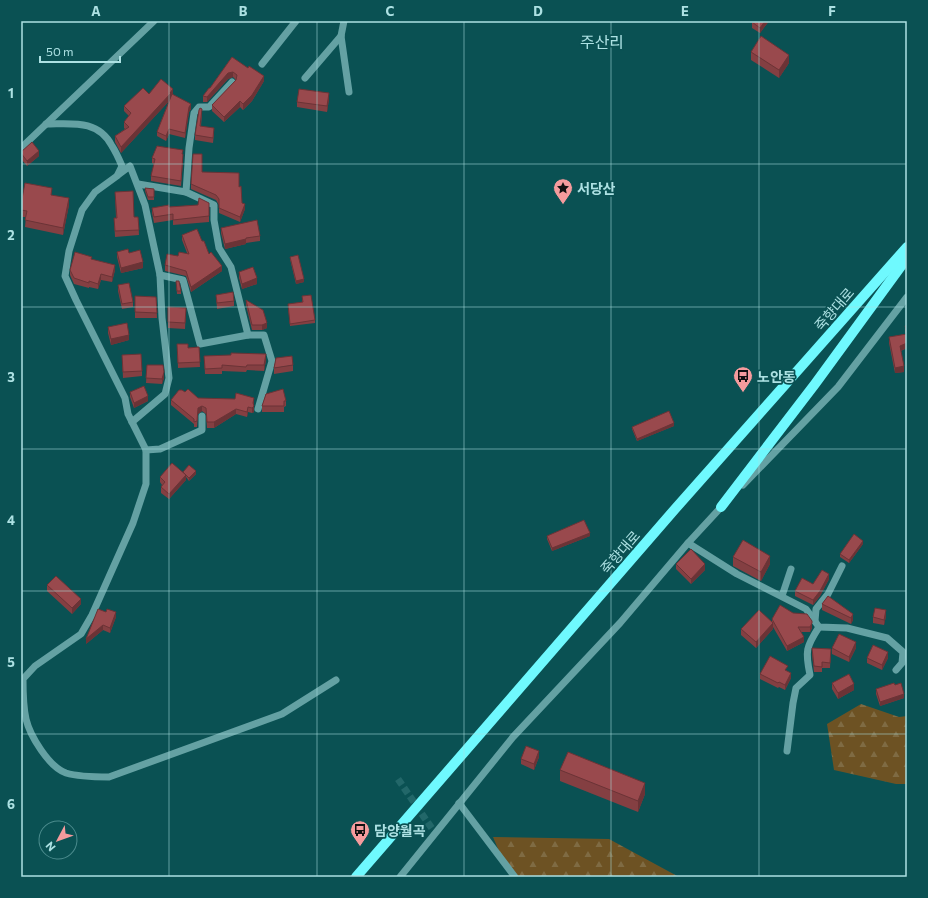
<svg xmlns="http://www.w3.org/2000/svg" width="928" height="898" font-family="Commissioner,'Noto Sans KR',sans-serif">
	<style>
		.forest { fill: url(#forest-firs) }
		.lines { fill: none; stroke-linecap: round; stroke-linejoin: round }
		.minor-tunnel { stroke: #226769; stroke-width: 7; stroke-dasharray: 7 3.5; stroke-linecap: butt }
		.minor { stroke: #64a1a3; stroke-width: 7 }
		.major { stroke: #6ff9fe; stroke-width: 10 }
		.wall { fill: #843f42 }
		.shaded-wall { fill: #6b3336 }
		.building { fill: #99494d; stroke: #6b3336 }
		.grid { fill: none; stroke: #ade1e3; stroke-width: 1; stroke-opacity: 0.55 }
		.labels { text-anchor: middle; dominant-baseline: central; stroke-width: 3.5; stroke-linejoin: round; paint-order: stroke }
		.poi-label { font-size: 14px; font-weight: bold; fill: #ade1e3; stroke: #0a5153; text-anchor: start }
		.street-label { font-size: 14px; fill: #ade1e3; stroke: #0a5153 }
		.quarter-label { font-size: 16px; fill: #ade1e3; stroke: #0a5153 }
		.neatline { fill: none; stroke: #ade1e3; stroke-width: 1.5 }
		.grid-label { font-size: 13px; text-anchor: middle; font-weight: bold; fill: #ade1e3 }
	</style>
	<defs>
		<pattern id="forest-firs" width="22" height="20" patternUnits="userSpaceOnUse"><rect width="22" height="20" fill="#6d5223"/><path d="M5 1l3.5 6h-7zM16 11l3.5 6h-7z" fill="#7f6b43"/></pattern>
	</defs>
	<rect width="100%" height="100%" fill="#0a5153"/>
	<g class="forest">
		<polygon points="861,704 899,717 907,716 907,784 896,784 834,770 827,724"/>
		<polygon points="493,837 609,839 679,877 510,877"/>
	</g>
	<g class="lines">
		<polyline class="minor-tunnel" points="398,779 435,833"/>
		<g class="minor">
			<polyline points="344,21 341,36 349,92"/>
			<polyline points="262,64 296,21"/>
			<polyline points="305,78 341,36"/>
			<polyline points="232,82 209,107 199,107 194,113 189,148 186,192 214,205 214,220 219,248 231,267 248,335"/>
			<path d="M46 124C71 124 98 119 112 146 116 152 119 159 122 166L117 176 95 192 82 210 69 251 65 276 76 300 125 398 128 414 146 450V484L133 523 92 615 81 634 35 666 23 679C23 692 23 706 26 719 30 736 49 767 66 773 79 777 95 777 109 777L282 714 336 680"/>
			<polyline points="21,148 154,21"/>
			<polyline points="118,175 130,166 145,205 160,275 162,318 169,378 165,394 132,422"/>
			<polyline points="138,184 186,192"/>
			<polyline points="160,275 183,280 200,344 248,335 264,335 272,361 258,409"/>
			<polyline points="146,450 160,449 202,430 202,416"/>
			<polyline points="743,485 838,387 907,297"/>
			<polyline points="688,543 737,574 806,609 819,627 847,628 887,638 903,652 902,663 896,670"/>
			<polyline points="782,596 791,569"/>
			<polyline points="815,621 816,609 828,594 842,566"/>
			<path d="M787 751 793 703 796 688 810 675C805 651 806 647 819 627"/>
			<polyline points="459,803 515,877"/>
			<polyline points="400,877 513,737 620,623 688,543 724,504"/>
		</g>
		<g class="major">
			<polyline points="721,507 815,384 907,258"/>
			<polyline points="356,877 675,509 907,247"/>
		</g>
	</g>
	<g class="wall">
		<polygon points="753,21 769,21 760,33 752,28 752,22"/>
		<polygon points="751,52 789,63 779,78 751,60"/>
		<polygon points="232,57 264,81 252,101 243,110 240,107 224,122 212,111 212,105 236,80 233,77 228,79 207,102 203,102 203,96 210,88"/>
		<polygon points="149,94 173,94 173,95 191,109 189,112 185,138 169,134 166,141 157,136 157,132 169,101 121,153 115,142 115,136 125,129 124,128 124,122 129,116 124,111 124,106"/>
		<polygon points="329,99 327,112 297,107 297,102"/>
		<polygon points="202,114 201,126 214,133 213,143 195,140 195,135"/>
		<polygon points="21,152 39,156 27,166 21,159"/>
		<polygon points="183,154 183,160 181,186 151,181 151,176 154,164 152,163 152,158"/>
		<polygon points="202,172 239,187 242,203 245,209 240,222 219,213 219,205 216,200 191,189 191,184"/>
		<polygon points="145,188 154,189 154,200 148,200 145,191"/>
		<polygon points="115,192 134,217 138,217 139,235 115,237 114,218 116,218"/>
		<polygon points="52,195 69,205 63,235 25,227 26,217 21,217 21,204"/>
		<polygon points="209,203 209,222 173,225 173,220 154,223 152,213 152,208 198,205"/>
		<polygon points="221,228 260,236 260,241 246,243 246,244 225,249 221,233"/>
		<polygon points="182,235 202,241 209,254 222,271 191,292 186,276 165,271 165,265 178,256 187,253 182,240"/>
		<polygon points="117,252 129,253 143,268 121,273 117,257"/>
		<polygon points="290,257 304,282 296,284 290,259"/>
		<polygon points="92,260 115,270 112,282 101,280 98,289 89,287 89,288 74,284 70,275 70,270"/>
		<polygon points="239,272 257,284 242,289 239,278"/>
		<polygon points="176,281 181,291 181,294 177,294"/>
		<polygon points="118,285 133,302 133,307 122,309 118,291"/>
		<polygon points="216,295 234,301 234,306 217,309"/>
		<polygon points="135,296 156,297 157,318 135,318"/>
		<polygon points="302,296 315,320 315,323 290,326 288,306 302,302"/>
		<polygon points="246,300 267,328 262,330 252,330 246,305"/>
		<polygon points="168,307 186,308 185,329 168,328"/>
		<polygon points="907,325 907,348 901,351 904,372 895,373 889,343 889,337 906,334 905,332 905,326"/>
		<polygon points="108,327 129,340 111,345 108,333"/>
		<polygon points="177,344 188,348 199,347 200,367 178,368"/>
		<polygon points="122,355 142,371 142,376 123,378"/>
		<polygon points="204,356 266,360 264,371 247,370 246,372 222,371 222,374 205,374"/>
		<polygon points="147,365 164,378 162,384 146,383"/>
		<polygon points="293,365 293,371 274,374 274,368"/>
		<polygon points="130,392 148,401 134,408 130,397"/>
		<polygon points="185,392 198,398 254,403 254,412 252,413 248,412 247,417 236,414 214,428 207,428 206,414 202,411 198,414 197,427 194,427 194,424 171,405 171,400"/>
		<polygon points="266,394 286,401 286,406 284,407 284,412 262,412 262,406"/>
		<polygon points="674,426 637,441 632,429 632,427"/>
		<polygon points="183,472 196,474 189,481 186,477 186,480 169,499 161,493 161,487 162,485 160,482 160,477"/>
		<polygon points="547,536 590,536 552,551 547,539"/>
		<polygon points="863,544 849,563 840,557 840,554"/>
		<polygon points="733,557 770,564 761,581 733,566"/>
		<polygon points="676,564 705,570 691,584 676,569"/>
		<polygon points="829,579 820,596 813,605 795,596 795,591 813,584"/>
		<polygon points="47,585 81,604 72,614 47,591"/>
		<polygon points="828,596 853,620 851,624 822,610 822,604"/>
		<polygon points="106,612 116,617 110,633 103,630 86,644"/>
		<polygon points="793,613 812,621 812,628 810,632 801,632 804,642 787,651 773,627 773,629 756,648 741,635 741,629 772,622 772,619"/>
		<polygon points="886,616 884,625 873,623 873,617"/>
		<polygon points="812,648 831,649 830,668 822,668 822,672 814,672 812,654"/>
		<polygon points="832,648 856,648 849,662 832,654"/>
		<polygon points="867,658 888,658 882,670 867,663"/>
		<polygon points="787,671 791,678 785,690 779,687 778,688 760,679 760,674"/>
		<polygon points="832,683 854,690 838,699 832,689"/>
		<polygon points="895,685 904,698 880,706 876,694 876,689"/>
		<polygon points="539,757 534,770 521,764 521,759"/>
		<polygon points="560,770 645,794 638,812 560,781"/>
	</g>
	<g class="shaded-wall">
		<polygon points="765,21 769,21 760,33 760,28"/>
		<polygon points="789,55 789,63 779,78 779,70"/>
		<polygon points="233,72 233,77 228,79 207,102 207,97 228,73"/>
		<polygon points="264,76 264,81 252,101 243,110 243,104"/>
		<polygon points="173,89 173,94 171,97 171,99 121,153 121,147"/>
		<polygon points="329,93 329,99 327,112 327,106"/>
		<polygon points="240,101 240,107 224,122 224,117"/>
		<polygon points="191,104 191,109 189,112 185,138 185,133 189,107"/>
		<polygon points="169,129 169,134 166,141 166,136"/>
		<polygon points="39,151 39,156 27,166 27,161"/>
		<polygon points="69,198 69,205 63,235 63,228"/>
		<polygon points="245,204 245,209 240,222 240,217"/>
		<polygon points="246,239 246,244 225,249 225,244"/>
		<polygon points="143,262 143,268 121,273 121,268"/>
		<polygon points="115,265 115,270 112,282 112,277"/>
		<polygon points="222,266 222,271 191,292 191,287"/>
		<polygon points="101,274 101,280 98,289 98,284"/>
		<polygon points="257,278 257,284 242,289 242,284"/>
		<polygon points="304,279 304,282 296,284 296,281"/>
		<polygon points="267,323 267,328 262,330 262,325"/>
		<polygon points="129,335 129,340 111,345 111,339"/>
		<polygon points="907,343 907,348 900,351 900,346"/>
		<polygon points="266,354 266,360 264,371 264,365"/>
		<polygon points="904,366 904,372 895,373 895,368"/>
		<polygon points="164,372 164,378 162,384 162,379"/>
		<polygon points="148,396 148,401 134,408 134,403"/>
		<polygon points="254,398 254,412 252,413 252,408"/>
		<polygon points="202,406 202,411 198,414 197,427 198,408"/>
		<polygon points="248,407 248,412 247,417 247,412"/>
		<polygon points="236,409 236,414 214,428 214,422"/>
		<polygon points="674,423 674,426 637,441 637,439"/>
		<polygon points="196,471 196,474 189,481 189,478"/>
		<polygon points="186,475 186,480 169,499 169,494"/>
		<polygon points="590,533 590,536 552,551 552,548"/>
		<polygon points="863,541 863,544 849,563 849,560"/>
		<polygon points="770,556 770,564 761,581 761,572"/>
		<polygon points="705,564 705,570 691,584 691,579"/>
		<polygon points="829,574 829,579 820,596 813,605 813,600"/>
		<polygon points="81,599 81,604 72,614 72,608"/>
		<polygon points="886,610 886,616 884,625 884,620"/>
		<polygon points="116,612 116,617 110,633 110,628"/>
		<polygon points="853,614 853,620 851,624 851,618"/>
		<polygon points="773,623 773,629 756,648 756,642"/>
		<polygon points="812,623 812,628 810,632 810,627"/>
		<polygon points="103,625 103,630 86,644 86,639"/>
		<polygon points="804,637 804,642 787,651 787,646"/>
		<polygon points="856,642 856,648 849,662 849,657"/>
		<polygon points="888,652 888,658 882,670 882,665"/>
		<polygon points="791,673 791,678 785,690 785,685"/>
		<polygon points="854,684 854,690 838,699 838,693"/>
		<polygon points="904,694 904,698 880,706 880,702"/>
		<polygon points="539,751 539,757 534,770 534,764"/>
		<polygon points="645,783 645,794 638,812 638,801"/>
	</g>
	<g class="building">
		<polygon points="753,21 765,21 760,28 752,22"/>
		<polygon points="761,36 789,55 779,70 751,52"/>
		<polygon points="232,57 248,68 249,66 264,76 252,95 243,104 240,101 224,117 212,105 236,80 237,75 233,72 228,73 207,97 203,96 209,88 210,88"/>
		<polygon points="161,79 173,89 170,93 171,93 121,147 115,136 129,127 124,122 131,113 124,106 143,88 149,94"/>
		<polygon points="299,89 329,93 327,106 297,102"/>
		<polygon points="172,94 191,104 189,107 185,133 169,129 166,136 157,132"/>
		<polygon points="200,108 202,109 200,126 214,128 213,138 195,135 199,110"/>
		<polygon points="32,142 39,151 27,161 21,153 21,152"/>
		<polygon points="157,146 183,150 182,154 183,154 181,181 151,176 155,159 152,158"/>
		<polygon points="193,154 202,154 202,172 239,173 239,187 241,186 242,203 245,204 240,217 219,208 219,199 216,195 191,184"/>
		<polygon points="25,183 52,188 51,195 69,198 63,228 25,220 27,211 21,210 21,204"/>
		<polygon points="145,188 154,189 154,197 148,197"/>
		<polygon points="133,191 134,217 138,217 139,230 115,231 114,218 117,218 115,192"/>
		<polygon points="199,198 209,203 209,216 173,220 173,214 154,217 152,208 169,205 169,207 198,205"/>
		<polygon points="257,220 260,236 246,238 246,239 225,244 221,228"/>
		<polygon points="197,229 202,241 204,241 209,254 211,252 222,266 191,287 186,271 165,265 167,254 178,256 179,252 189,254 182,235"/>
		<polygon points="128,249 129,253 140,250 143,262 121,268 117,252"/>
		<polygon points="75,252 92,257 91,259 115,265 112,277 101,274 98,284 89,281 89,283 74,278 70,270"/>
		<polygon points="298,255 304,279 296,281 290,257"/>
		<polygon points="253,267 257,278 242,284 239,272"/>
		<polygon points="176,281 179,281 181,291 177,291"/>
		<polygon points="129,283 133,302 122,304 118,285"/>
		<polygon points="233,292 234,301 217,303 216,295"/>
		<polygon points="311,295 315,320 290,324 288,304 303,302 302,296"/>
		<polygon points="135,296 156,297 157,313 135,312"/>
		<polygon points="246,300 263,310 267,323 262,325 252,325"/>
		<polygon points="168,307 186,308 185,323 168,322"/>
		<polygon points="127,323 129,335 111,339 108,327"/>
		<polygon points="907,325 907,331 905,326"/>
		<polygon points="907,334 907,343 900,346 904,366 895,368 889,337"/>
		<polygon points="177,344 188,344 188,348 199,347 200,362 178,363"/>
		<polygon points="231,353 266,354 264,365 247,365 246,367 222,365 222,368 205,369 204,356 231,355"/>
		<polygon points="141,354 142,371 123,372 122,355"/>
		<polygon points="292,356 293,365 274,368 276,358"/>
		<polygon points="147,365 163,365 164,372 162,379 146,378"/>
		<polygon points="144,386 148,396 134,403 130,392"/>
		<polygon points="188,389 198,398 235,399 236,393 254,398 253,403 254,406 252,408 248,407 247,412 236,409 214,422 207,422 206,408 202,406 198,408 197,421 194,422 194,419 171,400 179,390 182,390 185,392"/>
		<polygon points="283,389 286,401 284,401 284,406 262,406 266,394"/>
		<polygon points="669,411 674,423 637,439 632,427"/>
		<polygon points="172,463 186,475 169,494 161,487 165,482 160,477"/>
		<polygon points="189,465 196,471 189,478 183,472"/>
		<polygon points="584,520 590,533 552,548 547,536"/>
		<polygon points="854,534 863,541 849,560 840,554"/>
		<polygon points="743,540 770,556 761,572 733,557"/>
		<polygon points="691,549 705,564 691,579 676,564"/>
		<polygon points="822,570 829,574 820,591 813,600 795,591 802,578 813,584"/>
		<polygon points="56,576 81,599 72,608 47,585"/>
		<polygon points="828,596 853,614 851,618 822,604"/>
		<polygon points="780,605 793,613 807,614 812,621 812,623 810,627 798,627 804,637 787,646 772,619"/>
		<polygon points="875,608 886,610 884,620 873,617"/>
		<polygon points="98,609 106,612 107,609 116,612 110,628 103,625 86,639"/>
		<polygon points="759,610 773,623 756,642 741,629"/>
		<polygon points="839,634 856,642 849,657 832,648"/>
		<polygon points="873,645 888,652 882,665 867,658"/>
		<polygon points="812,648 831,649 830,663 822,662 822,667 814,666"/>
		<polygon points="770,656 788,666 785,670 791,673 785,685 779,682 778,683 760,674"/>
		<polygon points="849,674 854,684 838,693 832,683"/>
		<polygon points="894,683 895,685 901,683 904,694 880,702 876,689"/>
		<polygon points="526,746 539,751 534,764 521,759"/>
		<polygon points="568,752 645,783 638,801 560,770"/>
	</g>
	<path class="grid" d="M169 21V877M317 21V877M464 21V877M611 21V877M759 21V877M21 164H907M21 307H907M21 449H907M21 591H907M21 734H907"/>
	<defs>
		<symbol id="sight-pin" viewBox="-11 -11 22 30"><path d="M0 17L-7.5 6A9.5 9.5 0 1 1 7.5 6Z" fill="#f59b9d" stroke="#0a5153"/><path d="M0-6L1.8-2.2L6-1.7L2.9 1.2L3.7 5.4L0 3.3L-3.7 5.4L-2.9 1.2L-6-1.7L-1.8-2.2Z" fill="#111"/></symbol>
		<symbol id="bus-pin" viewBox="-11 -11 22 30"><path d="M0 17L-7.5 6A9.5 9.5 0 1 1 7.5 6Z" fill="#f59b9d" stroke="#0a5153"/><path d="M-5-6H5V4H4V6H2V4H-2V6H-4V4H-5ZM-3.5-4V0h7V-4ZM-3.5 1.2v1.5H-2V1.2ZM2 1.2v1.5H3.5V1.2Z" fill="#111"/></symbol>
	</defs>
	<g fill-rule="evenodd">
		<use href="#sight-pin" x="552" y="177" width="22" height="30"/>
		<use href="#bus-pin" x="732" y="365" width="22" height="30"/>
		<use href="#bus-pin" x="349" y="819" width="22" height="30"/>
	</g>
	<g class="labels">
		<g class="poi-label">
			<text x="577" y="188">서당산</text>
			<text x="757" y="376">노안동</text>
			<text x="374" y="830">담양월곡</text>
		</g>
		<g class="street-label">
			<text transform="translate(834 309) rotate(-49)">죽향대로</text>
			<text transform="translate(620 552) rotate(-49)">죽향대로</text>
		</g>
		<g class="quarter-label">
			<text x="602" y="41">주산리</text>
		</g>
	</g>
	<rect width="928" height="898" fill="none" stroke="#0a5153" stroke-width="44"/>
	<g transform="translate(58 840) rotate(229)"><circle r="19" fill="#0a5153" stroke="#4b8b8d"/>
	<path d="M0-3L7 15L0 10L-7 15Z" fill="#f59b9d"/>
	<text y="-6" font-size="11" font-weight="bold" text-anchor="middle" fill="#ade1e3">N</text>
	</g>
	<path d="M40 56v6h80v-6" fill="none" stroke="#ade1e3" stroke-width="2"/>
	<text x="46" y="56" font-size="12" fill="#ade1e3" stroke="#0a5153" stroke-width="3" paint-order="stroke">50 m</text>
	<rect x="22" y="22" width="884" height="854" class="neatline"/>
	<g class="grid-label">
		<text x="96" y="16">A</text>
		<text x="243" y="16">B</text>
		<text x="390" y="16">C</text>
		<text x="538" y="16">D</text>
		<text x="685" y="16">E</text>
		<text x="832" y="16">F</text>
		<text x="11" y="98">1</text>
		<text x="11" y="240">2</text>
		<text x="11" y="382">3</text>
		<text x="11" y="525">4</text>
		<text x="11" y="667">5</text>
		<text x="11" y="809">6</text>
	</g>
</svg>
